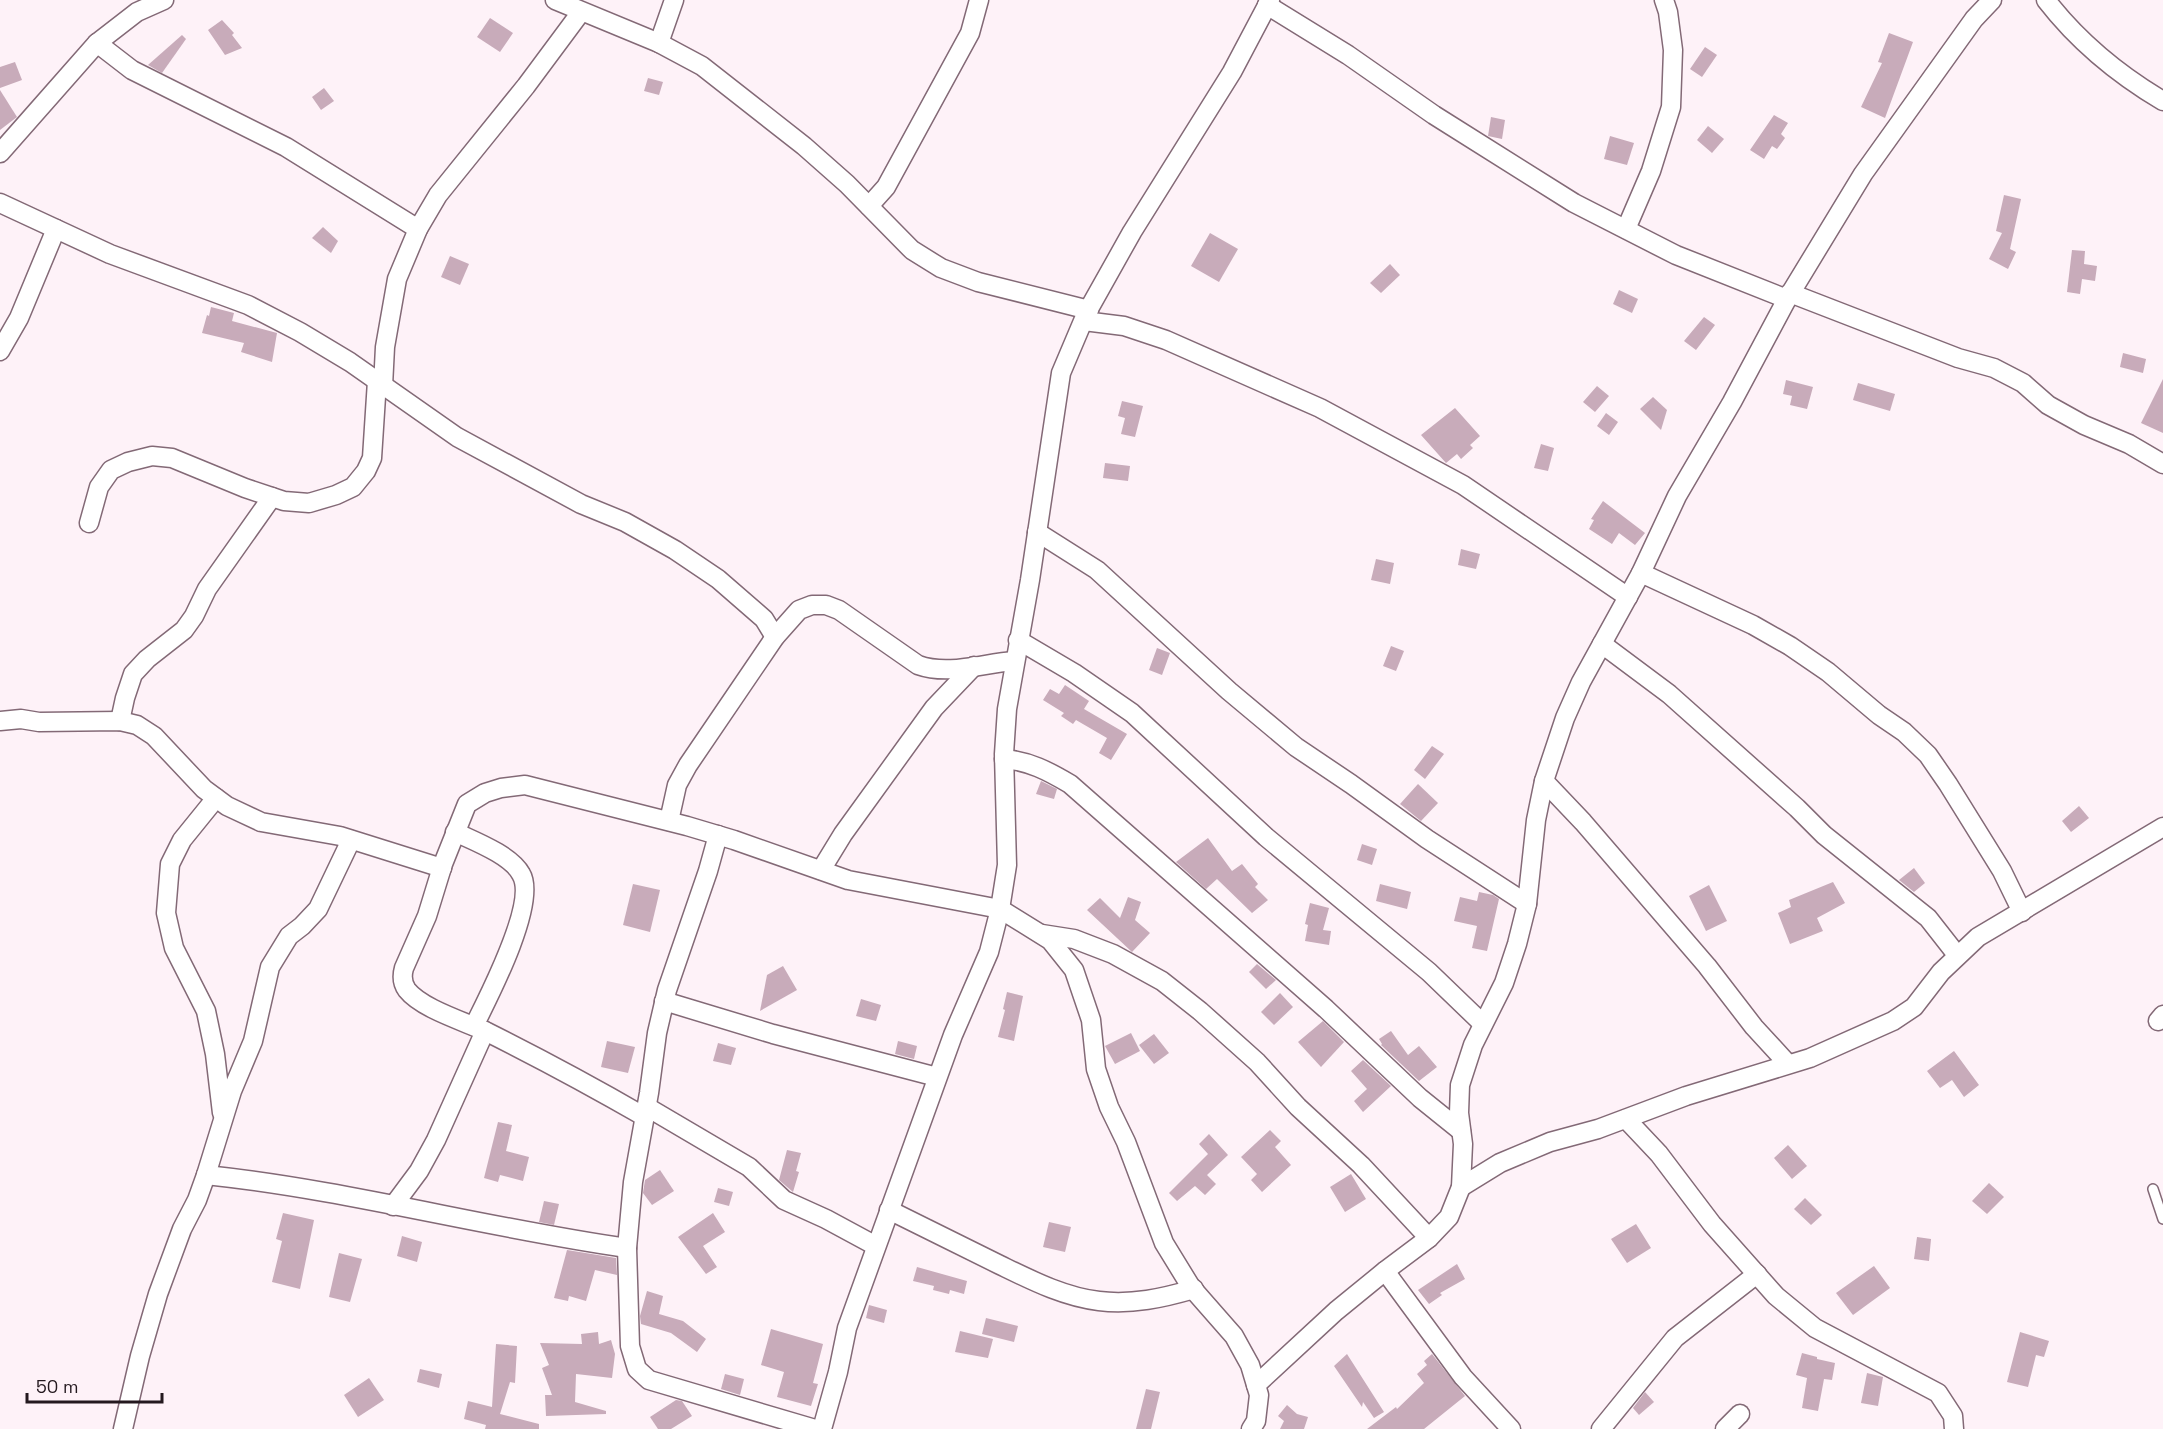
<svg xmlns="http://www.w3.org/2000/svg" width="2163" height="1429" font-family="'Space Grotesk',sans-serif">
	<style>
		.building { fill: #c8abba }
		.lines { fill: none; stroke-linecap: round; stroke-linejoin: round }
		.service-casing { stroke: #836976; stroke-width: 12 }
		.minor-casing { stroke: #836976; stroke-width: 21 }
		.service { stroke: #fff; stroke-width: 9 }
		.minor { stroke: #fff; stroke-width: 18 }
	</style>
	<rect width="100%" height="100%" fill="#fef2f8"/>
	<g class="building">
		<polygon points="490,18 513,33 500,52 477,37"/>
		<polygon points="222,20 234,33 232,35 242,48 225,55 208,30"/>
		<polygon points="1889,33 1913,42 1885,118 1861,107 1882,63 1878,62"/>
		<polygon points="182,35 186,39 162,73 148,65"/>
		<polygon points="1705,47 1717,55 1702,77 1690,69"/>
		<polygon points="15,62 22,80 0,88 0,67"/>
		<polygon points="648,78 663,82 659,95 644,91"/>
		<polygon points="324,88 334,101 321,110 312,97"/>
		<polygon points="0,90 17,117 0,130"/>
		<polygon points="1774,115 1788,123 1781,134 1785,138 1777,149 1772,146 1764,159 1750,150"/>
		<polygon points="1491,117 1505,120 1502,139 1488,136"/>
		<polygon points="1708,126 1724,139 1712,153 1697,140"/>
		<polygon points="1610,136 1634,143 1627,165 1604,159"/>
		<polygon points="2004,195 2021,199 2010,249 2016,252 2008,269 1989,259 2002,233 1996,231"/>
		<polygon points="323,227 338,241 331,253 312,238"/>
		<polygon points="1210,233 1238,249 1219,282 1191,266"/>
		<polygon points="2072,250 2085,251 2084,264 2097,266 2095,281 2082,279 2080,294 2067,292"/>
		<polygon points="450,256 469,264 460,285 441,277"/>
		<polygon points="1390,264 1400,275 1381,293 1370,283"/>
		<polygon points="1619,290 1638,299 1632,313 1613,304"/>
		<polygon points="211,307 234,313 232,321 277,333 272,362 241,352 244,343 202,333 207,315 209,316"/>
		<polygon points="1704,317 1715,325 1696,350 1684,341"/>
		<polygon points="2123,353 2146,359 2143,373 2120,367"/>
		<polygon points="2163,379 2163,433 2141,423"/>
		<polygon points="1786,380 1813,387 1807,409 1790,405 1792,396 1783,394"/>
		<polygon points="1858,383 1895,394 1890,411 1853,400"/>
		<polygon points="1597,386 1609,396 1595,412 1583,402"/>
		<polygon points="1653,397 1667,410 1661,430 1640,409"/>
		<polygon points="1122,401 1143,406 1135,437 1121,434 1125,418 1118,416"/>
		<polygon points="1455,408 1480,436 1470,445 1473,448 1461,459 1457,454 1446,463 1421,435"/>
		<polygon points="1606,413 1618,422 1609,435 1597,426"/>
		<polygon points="1541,444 1554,448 1548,471 1534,468"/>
		<polygon points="1105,463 1130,466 1128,481 1103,478"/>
		<polygon points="1603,501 1645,533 1635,545 1619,533 1612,544 1589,529 1594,520 1591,519"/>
		<polygon points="1461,549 1480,554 1476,569 1458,565"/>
		<polygon points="1376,559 1394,563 1390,584 1371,580"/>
		<polygon points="1391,646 1404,651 1396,671 1383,666"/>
		<polygon points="1157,648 1170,653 1162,675 1149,670"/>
		<polygon points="1065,685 1089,701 1084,709 1127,734 1111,760 1099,753 1107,738 1076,720 1073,724 1061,716 1064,713 1043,700 1050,689 1059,694"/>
		<polygon points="1432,746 1444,754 1425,779 1414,770"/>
		<polygon points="1041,781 1057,789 1054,799 1036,794"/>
		<polygon points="1418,784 1438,803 1421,821 1400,804"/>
		<polygon points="2079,806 2089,818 2071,832 2062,821"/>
		<polygon points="1208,838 1232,871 1242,864 1258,884 1255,887 1268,900 1252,913 1217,879 1206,889 1176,862"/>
		<polygon points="1362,844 1377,849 1372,865 1357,860"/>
		<polygon points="1914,868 1925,883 1914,892 1899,880"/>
		<polygon points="1833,882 1845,903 1817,918 1823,931 1790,944 1778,913 1791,907 1789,900"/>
		<polygon points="633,884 660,890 650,932 623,925"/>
		<polygon points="1380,884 1411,892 1407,909 1376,901"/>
		<polygon points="1709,885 1727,921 1706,931 1689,896"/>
		<polygon points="1479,892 1493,895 1499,899 1487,951 1472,948 1477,926 1454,921 1460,897 1477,901"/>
		<polygon points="1128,897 1141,902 1135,920 1150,933 1132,952 1087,910 1100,898 1120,918"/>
		<polygon points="1310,903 1329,908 1323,930 1331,931 1329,945 1305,941 1308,925 1305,924"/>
		<polygon points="1257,964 1276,980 1266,989 1249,972"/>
		<polygon points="783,966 797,990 760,1011 767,975"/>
		<polygon points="1007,992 1023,996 1014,1041 998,1037 1005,1010 1003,1009"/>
		<polygon points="1280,993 1293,1007 1274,1025 1261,1012"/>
		<polygon points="861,999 881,1005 876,1021 856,1016"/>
		<polygon points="1323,1021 1344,1042 1321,1067 1298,1042"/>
		<polygon points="1391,1031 1408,1055 1419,1046 1437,1067 1419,1081 1381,1045 1382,1044 1379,1039"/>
		<polygon points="1131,1033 1140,1051 1115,1064 1105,1046"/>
		<polygon points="1154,1034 1169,1053 1154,1064 1139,1045"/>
		<polygon points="607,1041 635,1047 628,1073 601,1067"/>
		<polygon points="898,1041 917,1046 914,1059 895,1054"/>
		<polygon points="718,1043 736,1048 731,1065 713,1061"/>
		<polygon points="1954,1051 1979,1085 1964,1097 1952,1080 1940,1088 1927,1071"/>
		<polygon points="1363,1060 1391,1086 1363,1112 1354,1101 1367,1089 1351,1071"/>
		<polygon points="498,1122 512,1125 506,1151 529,1157 523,1181 500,1175 498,1182 484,1178"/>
		<polygon points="1270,1130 1281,1141 1275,1147 1291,1165 1262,1192 1251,1180 1257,1174 1241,1157"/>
		<polygon points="1209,1134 1228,1155 1207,1175 1216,1184 1205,1195 1195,1186 1177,1201 1169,1193 1208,1154 1199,1144"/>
		<polygon points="1788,1145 1807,1166 1792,1179 1774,1158"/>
		<polygon points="787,1150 801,1153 796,1171 799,1172 793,1192 779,1180"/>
		<polygon points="660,1170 674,1191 652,1205 643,1193 645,1180"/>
		<polygon points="1351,1174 1366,1199 1345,1212 1330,1187"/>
		<polygon points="1989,1183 2004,1197 1987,1214 1972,1201"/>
		<polygon points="718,1188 733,1192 729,1206 714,1202"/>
		<polygon points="1805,1198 1822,1215 1811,1225 1794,1209"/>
		<polygon points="544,1201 559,1204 554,1225 539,1222"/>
		<polygon points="283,1213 314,1220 300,1289 272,1282 282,1241 276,1239"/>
		<polygon points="713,1213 725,1232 703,1246 717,1267 706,1274 678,1237"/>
		<polygon points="1049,1222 1071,1227 1065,1252 1043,1247"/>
		<polygon points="1636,1224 1651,1248 1627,1263 1611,1239"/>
		<polygon points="402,1236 422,1242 417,1262 397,1256"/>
		<polygon points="1917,1237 1931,1239 1929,1261 1914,1259"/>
		<polygon points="567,1250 616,1258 617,1275 595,1270 586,1301 569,1296 568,1301 554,1298"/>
		<polygon points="339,1253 362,1259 350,1302 329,1297"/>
		<polygon points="1457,1264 1465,1279 1440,1293 1442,1295 1429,1304 1418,1290"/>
		<polygon points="1874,1266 1890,1288 1853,1315 1836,1293"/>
		<polygon points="917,1267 967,1281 964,1294 950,1290 949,1294 933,1290 934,1286 913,1281"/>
		<polygon points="647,1291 663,1296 659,1314 683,1321 706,1339 697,1352 671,1333 641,1324 640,1316"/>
		<polygon points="869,1305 887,1310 884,1323 866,1318"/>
		<polygon points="986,1318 1018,1326 1014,1342 982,1334"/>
		<polygon points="771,1329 823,1344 813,1383 818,1384 811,1406 777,1397 784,1372 761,1365"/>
		<polygon points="960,1331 993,1339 988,1358 955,1352"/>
		<polygon points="598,1332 599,1344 611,1340 615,1354 612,1378 576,1374 575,1402 606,1411 606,1414 546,1416 545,1395 552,1395 542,1368 549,1365 540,1343 582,1344 581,1334"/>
		<polygon points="2020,1332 2049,1341 2044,1357 2036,1355 2028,1387 2007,1382"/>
		<polygon points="496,1344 517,1346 515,1383 510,1382 500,1414 539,1424 539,1429 485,1429 486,1425 464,1419 468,1401 492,1407"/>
		<polygon points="1802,1353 1817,1357 1817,1359 1835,1363 1832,1380 1824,1379 1818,1411 1802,1408 1807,1378 1796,1375"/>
		<polygon points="1347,1354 1384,1412 1374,1418 1363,1402 1362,1407 1334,1366"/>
		<polygon points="1432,1354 1465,1396 1424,1429 1367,1429 1396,1407 1397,1409 1424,1383 1417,1374 1427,1365 1424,1361"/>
		<polygon points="420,1369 442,1374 439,1388 417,1382"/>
		<polygon points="1867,1373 1883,1377 1878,1406 1861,1403"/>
		<polygon points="725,1374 744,1379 740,1395 721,1389"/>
		<polygon points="369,1378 384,1400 358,1417 344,1395"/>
		<polygon points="1146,1389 1160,1392 1151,1429 1136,1429"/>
		<polygon points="1645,1392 1654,1402 1639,1415 1633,1408"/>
		<polygon points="676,1400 682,1401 692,1416 671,1429 658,1429 650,1417"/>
		<polygon points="1287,1405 1297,1414 1308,1417 1304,1429 1280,1429 1284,1421 1278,1416"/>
	</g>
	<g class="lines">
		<defs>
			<polyline id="service" points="2153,1189 2163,1219"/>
			<g id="minor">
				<polyline points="555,0 659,43 702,66 804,146 847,184 912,250 941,268 978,282 1089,310"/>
				<path d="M2046 0C2077 40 2119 75 2163 101"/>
				<polyline points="1267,5 1348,55 1434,115 1574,203 1676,255 1787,299"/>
				<polyline points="97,43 132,70 286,147 418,229"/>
				<polyline points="659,43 674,0"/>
				<polyline points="0,153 97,43 137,12 164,0"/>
				<polyline points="0,203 110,254 248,305 300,332 350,362 457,437 581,504 625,522 675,550 718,579 764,619 775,637"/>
				<polyline points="869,206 886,187 970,33 979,0"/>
				<polyline points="1626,229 1651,171 1671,107 1673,50 1668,12 1664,0"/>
				<polyline points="1790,293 1958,358 1994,368 2023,383 2048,405 2084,425 2129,444 2163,464"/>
				<polyline points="1084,321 1124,326 1166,340 1320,408 1463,485 1628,597"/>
				<polyline points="0,351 19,318 56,229"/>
				<polyline points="383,386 385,347 397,279 418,229 438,195 526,86 581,12"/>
				<polyline points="89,523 99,487 111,470 128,462 152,456 172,458 245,488 284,501 309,503 336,495 353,487 366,471 372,458 377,381"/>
				<polyline points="1037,532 1097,570 1229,691 1296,747 1351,784 1427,839 1527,904"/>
				<polyline points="1641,573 1753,625 1790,646 1828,672 1879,715 1904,732 1928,755 1948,784 2002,871 2022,912"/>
				<polyline points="1018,640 1074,673 1132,713 1266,837 1429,972 1483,1024"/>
				<polyline points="1602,644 1669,694 1797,808 1824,835 1928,918 1957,955"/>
				<polyline points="0,721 21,719 39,722 120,721 137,725 154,736 204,789 227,806 261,822 340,836 442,868"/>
				<polyline points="120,721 125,698 133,674 147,659 184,630 194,616 207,589 272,497"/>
				<path d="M1004 759C1029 761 1048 771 1070 784L1326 1009 1420 1098 1461 1131"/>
				<polyline points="1544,781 1583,822 1707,966 1754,1027 1788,1064"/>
				<polyline points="216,798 182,840 170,864 166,913 174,948 206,1011 215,1054 222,1113"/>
				<path d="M669 821 677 785 688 765 775 637 799 610 812 605H826L839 610 918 665C949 676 983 663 1015 661"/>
				<path d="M455 832C474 841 511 855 521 874 538 902 488 998 474 1026"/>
				<polyline points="718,835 708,871 667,990 657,1033 649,1093 633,1182 627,1248 630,1346 637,1369 649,1380 815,1429"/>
				<polyline points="821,870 843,834 934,708 974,666"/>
				<polyline points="1042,934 1074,939 1113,954 1162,981 1200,1011 1257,1062 1298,1107 1361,1165 1429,1238"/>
				<polyline points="664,1001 773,1034 937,1077"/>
				<polyline points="2158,1021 2163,1015"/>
				<polyline points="647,1107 749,1167 784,1200 826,1219 876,1246"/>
				<path d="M645 1117C593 1087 541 1059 487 1032 466 1022 422 1009 407 990 402 983 402 975 404 968L427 916 443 864 467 804 485 793 501 788 525 785 687 826 734 840 848 880 1000 909 1050 940 1074 970 1091 1020 1096 1069 1109 1107 1126 1142 1164 1243 1191 1287 1234 1336 1250 1365 1259 1395 1256 1421 1251 1429"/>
				<polyline points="1626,1119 1659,1154 1712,1224 1776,1296 1815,1328 1938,1393 1953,1416 1954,1429"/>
				<path d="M206 1175C348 1190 486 1228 627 1248"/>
				<polyline points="1461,1187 1500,1163 1550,1142 1598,1129 1686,1096 1810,1058 1893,1021 1914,1007 1941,972 1978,937 2163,827"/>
				<polyline points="393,1206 419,1171 436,1140 485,1031"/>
				<path d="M889 1210C926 1228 963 1247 1000 1265 1031 1280 1064 1297 1099 1301 1132 1305 1163 1298 1194 1289"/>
				<polyline points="1385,1271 1463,1377 1511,1429"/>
				<polyline points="1256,1385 1336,1311 1385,1271 1429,1238 1449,1217 1461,1187 1463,1144 1459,1113 1460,1085 1473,1045 1504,983 1517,944 1527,904 1536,820 1544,781 1565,718 1581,682 1641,573 1677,496 1732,402 1787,299 1863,174 1974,19 1992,0"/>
				<polyline points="123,1429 140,1356 158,1294 182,1229 197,1200 206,1175 232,1091 253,1041 270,967 289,936 302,926 318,909 351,840"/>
				<polyline points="822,1429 838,1372 847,1328 953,1035 989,952 1000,909 1007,865 1004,754 1007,709 1030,580 1061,373 1086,314 1132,232 1232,72 1270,0"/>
				<polyline points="1601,1429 1675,1338 1757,1274"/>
				<polyline points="1725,1429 1740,1414"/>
			</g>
		</defs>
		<use href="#service" class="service-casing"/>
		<use href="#minor" class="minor-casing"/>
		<use href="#service" class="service"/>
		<use href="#minor" class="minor"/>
	</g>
	<path d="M27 1393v9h135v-9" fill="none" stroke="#24191f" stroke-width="3"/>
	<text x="36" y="1393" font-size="18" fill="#24191f" stroke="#fef2f8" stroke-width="4.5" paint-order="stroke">50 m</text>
</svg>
